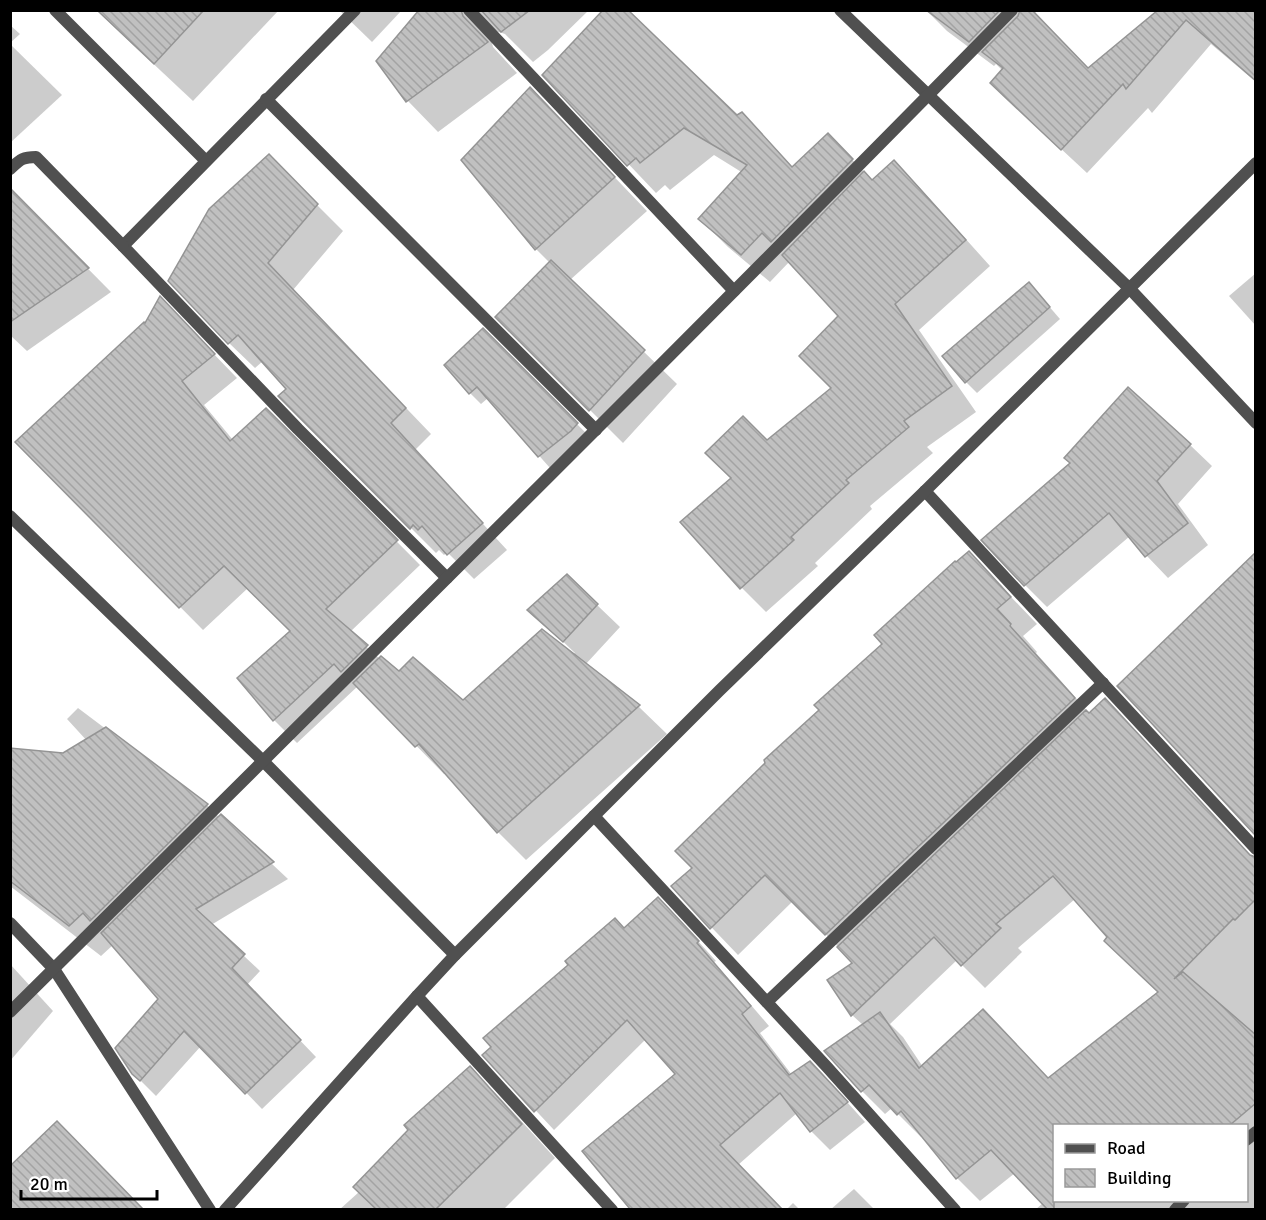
<svg xmlns="http://www.w3.org/2000/svg" width="1266" height="1220" font-family="Signika,sans-serif">
	<style>
		.shadow { fill: #0003; fill-rule: evenodd }
		.building { fill: url(#building-back-hatch); stroke: #949494; stroke-width: 1.5 }
		.lines { fill: none; stroke-linecap: round; stroke-linejoin: round }
		.street { stroke: #505050; stroke-width: 12 }
	</style>
	<defs>
		<pattern id="building-back-hatch" width="6" height="6" patternUnits="userSpaceOnUse" patternTransform="scale(1.5)"><rect width="6" height="6" fill="#c0c0c0"/><path d="M-1 5l2 2M0 0l6 6M5-1l2 2" fill="none" stroke="#a3a3a3"/></pattern>
	</defs>
	<rect width="100%" height="100%" fill="#fff"/>
	<g class="shadow">
		<polygon points="96,10 279,10 193,101"/>
		<polygon points="339,10 402,10 372,42"/>
		<polygon points="421,10 589,10 548,50 533,62 505,34 499,32 494,34 491,39 493,47 517,73 438,132 408,101 377,61"/>
		<polygon points="926,10 1038,10 1034,14 1089,70 1161,10 1256,10 1256,82 1211,44 1152,113 1148,108 1087,173 1016,107 1003,71 996,64 994,66 947,31"/>
		<polygon points="10,25 20,34 10,43"/>
		<polygon points="10,44 62,95 10,143"/>
		<polygon points="544,75 737,117 770,143 793,168 828,135 873,181 894,162 919,187 990,266 919,330 976,412 927,447 933,453 870,506 872,509 815,563 818,566 766,612 741,587 733,479 767,442 833,388 840,316 790,261 770,282 728,247 700,219 743,173 714,155 670,190 665,185 656,193"/>
		<polygon points="530,89 647,211 570,280 677,384 623,443 497,317 550,263 536,249"/>
		<polygon points="269,157 343,231 293,290 431,434 415,450 507,550 474,579 447,552 444,555 439,550 436,553 280,397 288,389 263,361 255,368 229,343"/>
		<polygon points="27,207 111,292 27,351 10,335 10,223"/>
		<polygon points="1256,273 1256,326 1229,296"/>
		<polygon points="1040,296 1060,319 977,393 966,382"/>
		<polygon points="183,322 237,378 204,405 233,440 266,410 420,565 350,632 380,659 399,673 463,702 573,655 575,653 530,610 597,605 620,627 585,665 639,707 667,734 526,860 498,832 446,773 444,774 358,686 297,743 274,720 292,631 248,588 203,630 17,442"/>
		<polygon points="483,331 588,435 550,468 488,398 481,404 470,393"/>
		<polygon points="1190,445 1212,466 1178,504 1208,545 1168,578 1147,556 1130,536 1047,607 1025,585 1072,464"/>
		<path d="M969 553 1037 624 1023 636 1037 652 1036 653 1090 714 1128 723 1252 857 1256 858V1210H1035L1043 1203 1015 1173 980 1201 957 1178 923 1135 921 1137 892 1108 885 1114 862 1091 863 1025 852 1015 854 963 793 901 738 955 673 887 694 868 821 710ZM1075 899 1159 993 1049 1080 983 1011 923 1067 903 1037 890 1024 957 960 985 988 1022 952 1018 948ZM1054 1126H1246V1200H1054Z"/>
		<polygon points="78,708 207,805 220,818 221,816 288,879 211,925 260,971 247,985 316,1057 262,1109 201,1046 156,1096 133,1073 160,999 113,945 101,956 10,886 10,755 163,824 67,719"/>
		<polygon points="677,918 716,961 714,962 769,1026 760,1033 792,1075 829,1082 865,1122 830,1150 811,1131 797,1113 738,1165 781,1210 633,1210 625,1201 677,1074 646,1039 554,1130 484,1055 624,929"/>
		<polygon points="10,964 53,1011 10,1061"/>
		<polygon points="470,1068 503,1101 555,1158 503,1210 339,1210 359,1192"/>
		<polygon points="97,1163 142,1210 10,1210 10,1168"/>
		<polygon points="854,1189 875,1210 830,1210"/>
		<polygon points="793,1203 800,1210 786,1210"/>
	</g>
	<g class="building">
		<polygon points="97,10 204,10 154,64"/>
		<polygon points="419,10 461,10 463,16 488,42 406,102 376,61"/>
		<polygon points="481,10 530,10 501,32"/>
		<polygon points="603,10 628,10 737,115 742,112 792,167 828,133 853,159 771,242 762,233 741,255 698,219 747,165 684,128 640,163 636,158 627,166 542,75"/>
		<polygon points="926,10 1000,10 969,42"/>
		<polygon points="1020,10 1032,10 1088,68 1158,10 1256,10 1256,81 1186,20 1126,89 1123,84 1061,150 990,83 1003,68 982,52 1018,16"/>
		<polygon points="530,87 615,177 535,250 461,160"/>
		<polygon points="269,154 318,204 268,263 406,408 391,423 483,523 447,555 422,526 418,530 413,525 410,529 278,396 286,389 238,335 228,344 168,281 209,209"/>
		<polygon points="894,160 966,240 895,304 952,386 904,421 909,427 846,480 849,483 791,537 794,540 740,589 680,522 731,478 705,453 743,416 767,440 831,388 799,356 838,316 782,255 864,171 872,180"/>
		<polygon points="10,188 89,268 10,322"/>
		<polygon points="551,260 645,350 589,411 495,317"/>
		<polygon points="1029,282 1050,307 965,383 942,356"/>
		<polygon points="160,296 215,354 182,381 230,441 266,408 398,540 326,609 368,645 341,672 334,664 273,721 237,678 290,631 224,566 179,608 15,442 144,322 145,323"/>
		<polygon points="483,328 578,423 571,431 538,457 477,387 469,394 444,365"/>
		<polygon points="1128,387 1191,444 1157,481 1188,523 1145,557 1109,513 1024,586 981,540 1070,463 1064,458"/>
		<polygon points="969,551 1011,597 997,609 1011,624 1010,626 1075,698 825,935 765,875 710,929 671,886 692,868 675,851 765,763 764,760 819,710 814,705 882,644 874,635 955,561 956,562"/>
		<polygon points="1256,552 1256,836 1117,686"/>
		<polygon points="567,574 598,604 563,642 527,610"/>
		<polygon points="542,629 640,705 497,833 419,744 415,747 353,683 381,656 399,671 413,657 463,700"/>
		<polygon points="1105,698 1250,855 1256,857 1256,899 1235,920 1233,919 1174,979 1183,972 1256,1035 1256,1103 1230,1125 1054,1125 1054,1209 1047,1209 991,1150 956,1179 901,1111 897,1115 869,1085 861,1092 824,1051 880,1012 919,1068 983,1009 1048,1078 1158,992 1104,941 1107,937 1053,876 996,924 1001,928 961,966 934,937 851,1016 827,980 852,963 837,947 1086,710 1089,713"/>
		<polygon points="106,727 208,804 90,921 83,913 69,926 10,881 10,748 63,753"/>
		<polygon points="221,814 274,862 196,909 245,954 232,968 301,1040 245,1094 184,1031 140,1081 132,1074 115,1048 158,999 101,933"/>
		<polygon points="658,897 699,941 697,943 751,1006 742,1014 789,1075 810,1061 848,1102 810,1132 780,1093 720,1145 782,1209 630,1209 582,1151 675,1074 627,1020 534,1112 482,1055 491,1047 483,1038 568,965 565,961 615,918 624,928"/>
		<polygon points="470,1066 522,1124 436,1209 376,1209 353,1187 408,1130 404,1125"/>
		<polygon points="57,1121 143,1209 10,1209 10,1166"/>
	</g>
	<g class="lines">
		<g class="street">
			<polyline points="55,10 206,161"/>
			<polyline points="355,10 123,246 298,429 447,578"/>
			<polyline points="469,10 734,291"/>
			<polyline points="840,10 1130,289 1256,423"/>
			<polyline points="266,99 596,430"/>
			<path d="M10 169C20 160 22 157 36 157L123 246"/>
			<polyline points="925,491 1256,849"/>
			<polyline points="10,516 264,762 455,955"/>
			<polyline points="594,816 827,1067 955,1210"/>
			<polyline points="10,923 54,969 210,1210"/>
			<polyline points="417,996 612,1210"/>
			<polyline points="767,1002 1103,683"/>
			<path d="M10 1012C346 679 681 347 1012 10"/>
			<polyline points="1246,1140 1256,1132"/>
			<polyline points="225,1210 417,996 455,955 719,691 925,491 1256,163"/>
			<polyline points="1175,1210 1184,1200"/>
		</g>
	</g>
	<rect width="1266" height="1220" fill="none" stroke="#000000" stroke-width="24"/>
	<rect x="1053" y="1124" width="195" height="78" fill="#ffffff" stroke="#999999" stroke-width="1.5"/>
	<rect x="1065" y="1144" width="30" height="9" fill="#505050" stroke="#999999" stroke-width="1.5"/>
	<text x="1107" y="1154" font-size="18" fill="#000000">Road</text>
	<rect x="1065" y="1169" width="30" height="18" fill="url(#building-back-hatch)" stroke="#999999" stroke-width="1.5"/>
	<text x="1107" y="1184" font-size="18" fill="#000000">Building</text>
	<path d="M21 1190v9h136v-9" fill="none" stroke="#000000" stroke-width="3"/>
	<text x="30" y="1190" font-size="18" fill="#000000" stroke="#ffffff" stroke-width="4.5" paint-order="stroke">20 m</text>
</svg>
